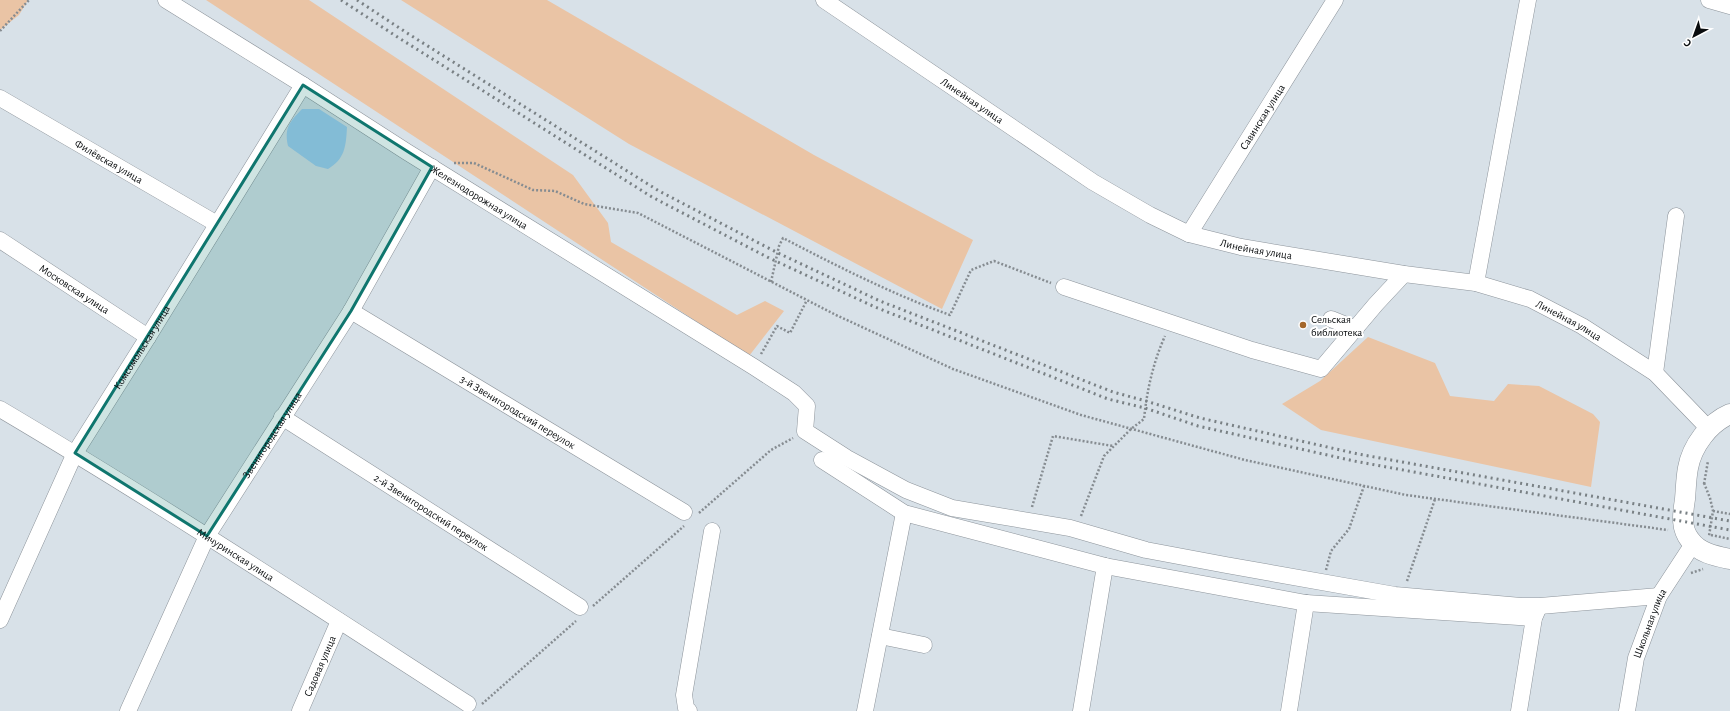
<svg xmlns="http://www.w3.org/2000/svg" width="1730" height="711" font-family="'Alegreya Sans',sans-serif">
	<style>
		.green { fill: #eac4a5 }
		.water { fill: #a1cdf0 }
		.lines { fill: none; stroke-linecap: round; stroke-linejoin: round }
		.minor-casing { stroke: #8d949b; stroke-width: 17 }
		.major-casing { stroke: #8d949b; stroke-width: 21 }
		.path { stroke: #868c91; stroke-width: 2.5; stroke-dasharray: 2 2; stroke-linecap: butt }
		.minor { stroke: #fff; stroke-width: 16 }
		.major { stroke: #fff; stroke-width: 20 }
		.rail { stroke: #798084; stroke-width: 3; stroke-dasharray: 2 4; stroke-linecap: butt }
		.marked { fill: #0f766e; fill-opacity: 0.2; stroke: #0f766e; stroke-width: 3; stroke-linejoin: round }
		.poi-dot { fill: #a4672b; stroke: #fff; stroke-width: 1.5 }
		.labels { text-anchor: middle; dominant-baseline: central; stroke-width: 4; stroke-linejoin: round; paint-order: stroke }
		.street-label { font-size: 11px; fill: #090c0e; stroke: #fff }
		.poi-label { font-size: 11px; fill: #090c0e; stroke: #fff; text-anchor: start }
	</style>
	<rect width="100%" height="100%" fill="#d8e1e8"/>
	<g class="green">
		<polygon points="0,0 28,0 19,15 0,30"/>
		<polygon points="206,0 309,0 573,175 608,223 611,242 737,315 765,301 784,311 749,356"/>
		<polygon points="401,0 547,0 814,155 973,240 942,309 629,144"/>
		<polygon points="1368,337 1435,363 1450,396 1494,401 1508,384 1539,386 1593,414 1600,422 1591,487 1321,430 1282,404 1320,381"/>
	</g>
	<path class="water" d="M302 109H319L347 127C346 146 345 159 328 169L316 166 288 146C284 127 290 122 302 109Z"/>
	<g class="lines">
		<defs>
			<g id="minor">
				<path id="s1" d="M166 0 303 85 407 152 754 367 794 393 807 406 805 431 847 458 906 490 952 508 1070 528 1146 550 1226 565 1395 595 1521 606H1540L1659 596"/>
				<path id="s2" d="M824 0 1093 182 1150 215 1189 234 1241 247 1404 274 1476 283 1530 299 1582 326 1655 373 1709 429"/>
				<polyline points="1709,0 1730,6"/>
				<path id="s3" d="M0 98 217 224"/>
				<path id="s4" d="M1189 234 1335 0"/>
				<path id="s5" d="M0 240 148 337"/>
				<polyline points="1476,283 1528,0"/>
				<polyline points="1064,287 1252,350 1321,369 1376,304 1404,274"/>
				<path id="s6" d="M351 311 684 512"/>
				<polyline points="1331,319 1356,329"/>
				<polyline points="1655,373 1676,216"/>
				<path id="s7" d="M0 409C159 503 313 604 468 704"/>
				<path id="s8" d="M282 417 580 607"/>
				<polyline points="822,460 904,513 1105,566 1306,603 1534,618"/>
				<path id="s9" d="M0 620 75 453 148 337 303 85"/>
				<polyline points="880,636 924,645"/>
				<path id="s10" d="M128 711 207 536 351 311 432 167"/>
				<path id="s11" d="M300 711 339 621"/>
				<polyline points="689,711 686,708 684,695 712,531"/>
				<polyline points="865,711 904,513"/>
				<polyline points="1081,711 1105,566"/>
				<polyline points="1289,711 1306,603"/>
				<polyline points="1519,711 1534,618 1538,609"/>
				<path id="s12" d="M1627 711 1636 658 1659 596 1693 544"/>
			</g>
			<path id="major" d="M1730 414C1709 423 1692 446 1688 468 1686 478 1686 488 1685 499 1683 513 1680 527 1690 540 1699 553 1715 556 1730 559"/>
		</defs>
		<use href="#minor" class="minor-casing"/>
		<use href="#major" class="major-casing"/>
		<g class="path">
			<polyline points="0,31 29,0"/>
			<polyline points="454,163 474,163 533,190 555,191 584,204 638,213 836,315 953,369 1081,415 1245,460 1406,495 1668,530"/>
			<path d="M771 282 779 246 783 238C837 266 892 294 950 315L971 270 994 261 1051 283"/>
			<polyline points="761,354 777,326 790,333 807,300"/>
			<polyline points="1704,483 1710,498 1713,511 1709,536"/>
			<polyline points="1704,484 1708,461"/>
			<polyline points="1032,507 1053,436 1113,446"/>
			<polyline points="1713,511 1730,514"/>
			<polyline points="699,513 771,450 793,438"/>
			<path d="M1081 516 1104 456 1131 429 1144 419C1147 390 1153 363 1165 336"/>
			<polyline points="1711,535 1730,539"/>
			<polyline points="1326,570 1331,551 1349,529 1364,486"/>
			<polyline points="1691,573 1703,569"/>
			<polyline points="1407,581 1435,499"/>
			<polyline points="593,606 684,526"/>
			<polyline points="482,704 576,621"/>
		</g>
		<use href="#minor" class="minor"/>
		<use href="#major" class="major"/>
		<g class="rail">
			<polyline points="341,0 399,38 652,197 769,258 875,307 1108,399 1145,408 1198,426 1354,461 1730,530"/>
			<polyline points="357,0 407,33 659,191 778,253 880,301 1113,392 1146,401 1200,418 1358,454 1730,521"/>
		</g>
	</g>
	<path class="marked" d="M303 85 432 167 351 311 207 536 75 453Z"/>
	<circle class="poi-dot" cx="1303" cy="325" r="4"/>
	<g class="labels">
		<g class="street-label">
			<text stroke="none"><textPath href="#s2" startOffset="179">Линейная улица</textPath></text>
			<text stroke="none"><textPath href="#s4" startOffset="138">Савинская улица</textPath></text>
			<text stroke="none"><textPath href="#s3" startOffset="126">Филёвская улица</textPath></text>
			<text stroke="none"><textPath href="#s1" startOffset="370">Железнодорожная улица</textPath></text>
			<text stroke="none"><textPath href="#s2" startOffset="503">Линейная улица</textPath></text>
			<text stroke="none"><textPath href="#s5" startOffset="89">Московская улица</textPath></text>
			<text stroke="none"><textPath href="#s2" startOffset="826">Линейная улица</textPath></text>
			<text stroke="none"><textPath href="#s9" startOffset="308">Комсомольская улица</textPath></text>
			<text stroke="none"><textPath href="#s6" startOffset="195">3-й Звенигородский переулок</textPath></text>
			<text stroke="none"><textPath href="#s10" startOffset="312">Звенигородская улица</textPath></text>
			<text stroke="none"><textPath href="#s8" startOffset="177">2-й Звенигородский переулок</textPath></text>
			<text stroke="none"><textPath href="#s7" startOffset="277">Мичуринская улица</textPath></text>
			<text stroke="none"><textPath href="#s12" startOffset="91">Школьная улица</textPath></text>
			<text stroke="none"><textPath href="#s11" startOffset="49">Садовая улица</textPath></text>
		</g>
		<g class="poi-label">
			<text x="1311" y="319">Сельская<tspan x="1311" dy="13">библиотека</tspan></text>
		</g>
	</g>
	<g transform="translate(1694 36) rotate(221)" stroke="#ffffff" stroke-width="3" paint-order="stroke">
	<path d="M0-3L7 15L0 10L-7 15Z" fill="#090c0e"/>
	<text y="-6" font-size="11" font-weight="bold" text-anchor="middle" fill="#090c0e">С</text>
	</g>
</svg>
